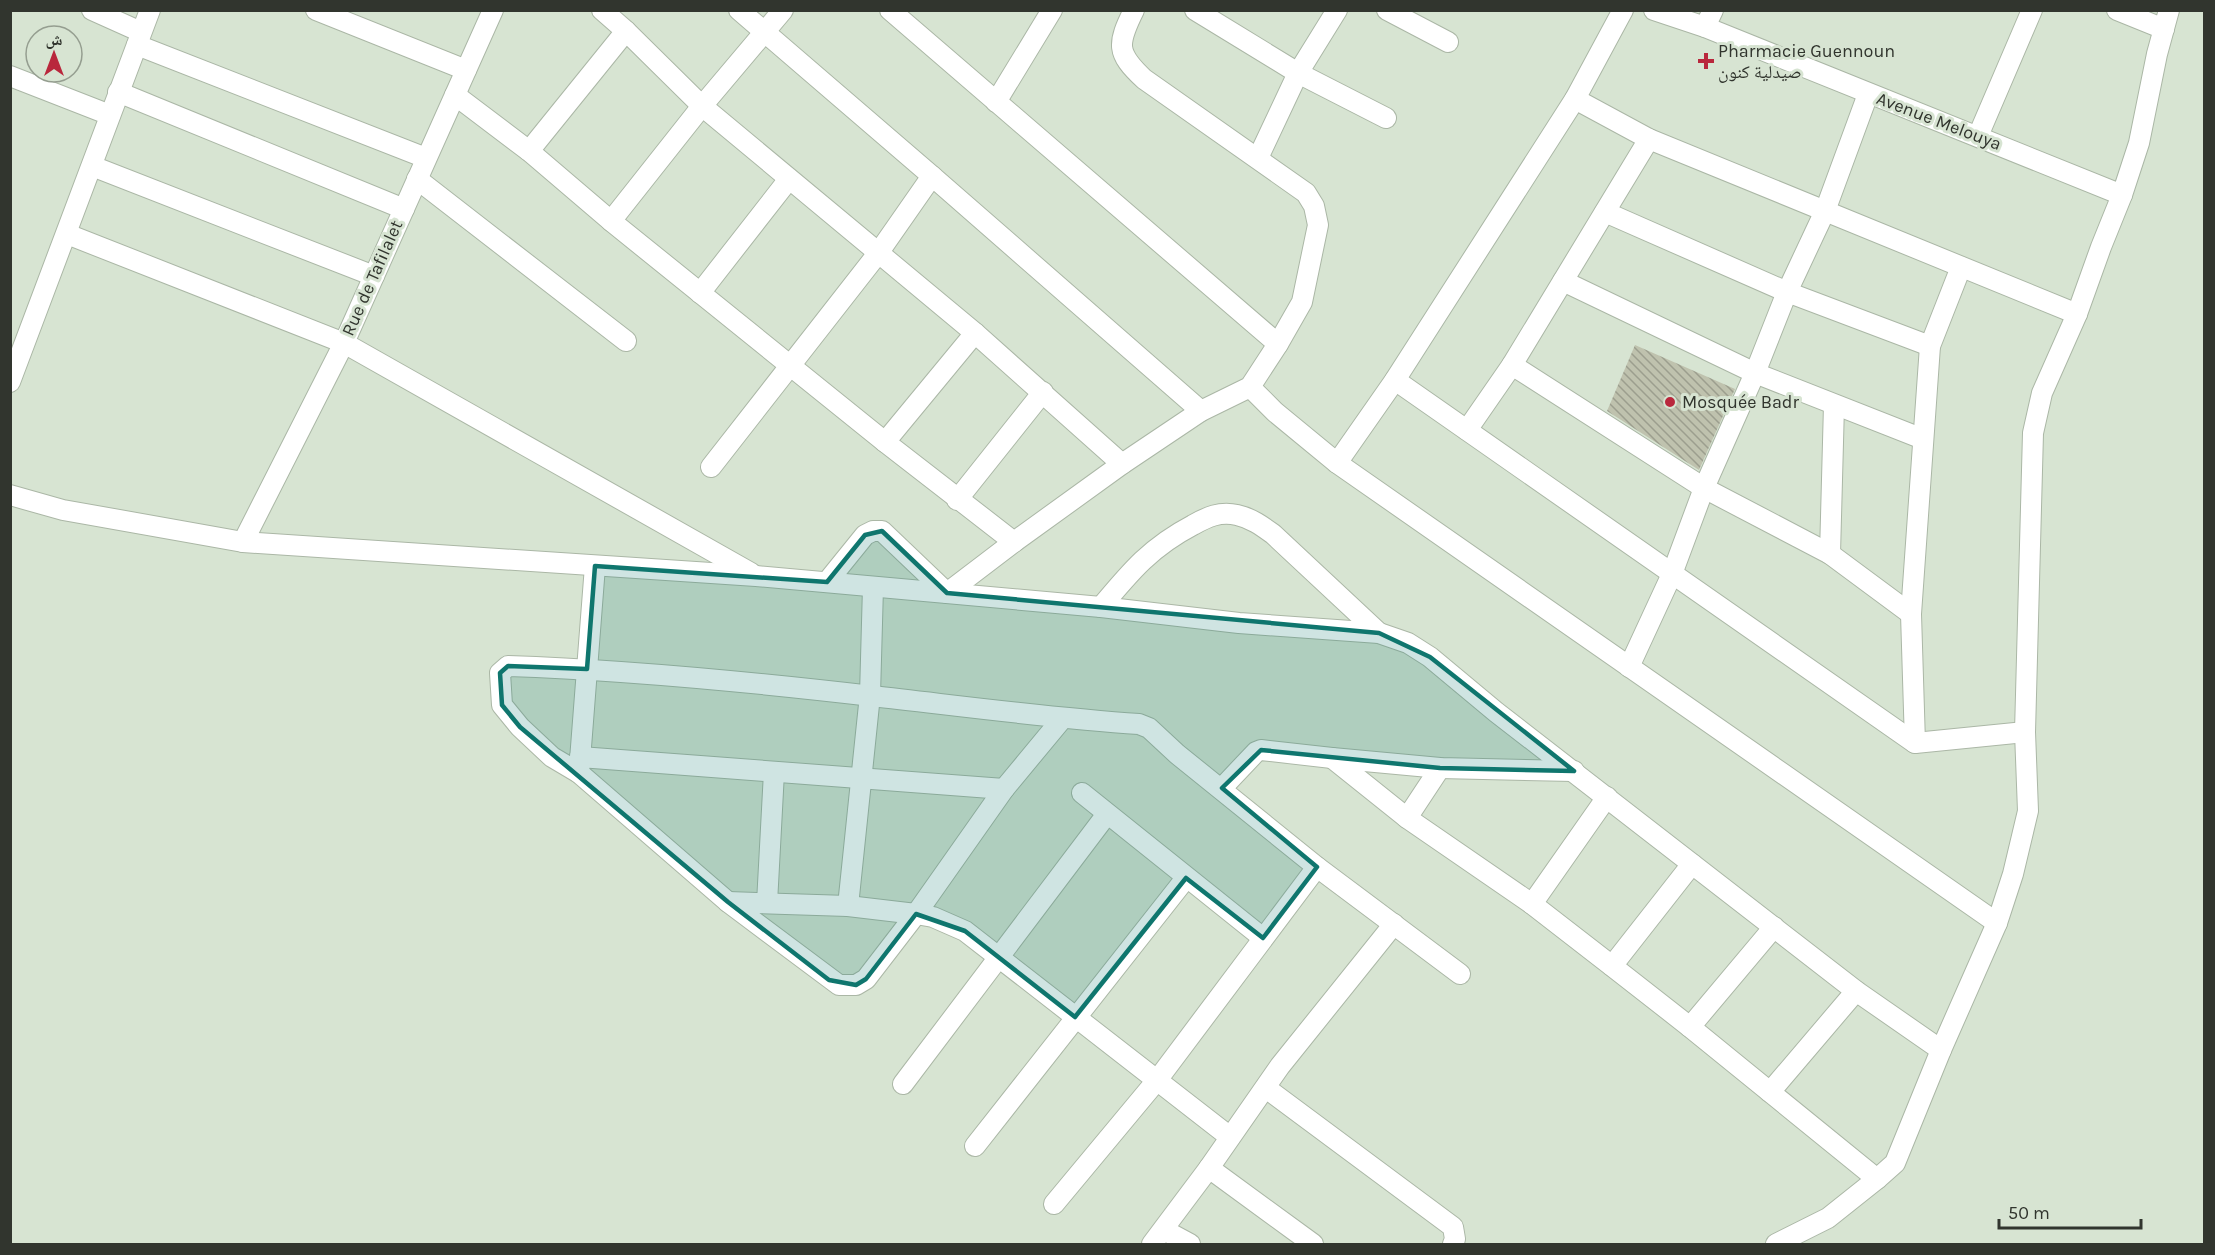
<svg xmlns="http://www.w3.org/2000/svg" width="2215" height="1255" font-family="Karla,'Noto Naskh Arabic',sans-serif">
	<style>
		.building { fill: url(#building-back-hatch) }
		.lines { fill: none; stroke-linecap: round; stroke-linejoin: round }
		.minor-casing { stroke: #abb7a6; stroke-width: 22 }
		.minor { stroke: #fff; stroke-width: 20 }
		.marked { fill: #0f766e; fill-opacity: 0.2; stroke: #0f766e; stroke-width: 4.5; stroke-linejoin: round }
		.poi-dot { fill: #b9273c; stroke: #d7e4d2; stroke-width: 2 }
		.labels { text-anchor: middle; dominant-baseline: central; stroke-width: 6; stroke-linejoin: round; paint-order: stroke }
		.poi-label { font-size: 18px; fill: #31352e; stroke: #d7e4d2; text-anchor: start }
		.street-label { font-size: 18px; fill: #31352e; stroke: #d7e4d2 }
	</style>
	<defs>
		<pattern id="building-back-hatch" width="6" height="6" patternUnits="userSpaceOnUse" patternTransform="scale(1.5)"><rect width="6" height="6" fill="#bfc2ae"/><path d="M-1 5l2 2M0 0l6 6M5-1l2 2" fill="none" stroke="#9c9e8e"/></pattern>
	</defs>
	<rect width="100%" height="100%" fill="#d7e4d2"/>
	<polygon class="building" points="1635,345 1735,389 1699,470 1607,411"/>
	<g class="lines">
		<defs>
			<g id="minor">
				<polyline points="92,10 141,32"/>
				<polyline points="316,10 466,70"/>
				<polyline points="602,10 626,31 702,106 975,333 1122,464"/>
				<polyline points="739,10 932,176 1201,411"/>
				<polyline points="890,10 1278,344"/>
				<polyline points="1195,10 1298,73 1386,118"/>
				<polyline points="1387,10 1448,42"/>
				<polyline points="1654,10 1705,27 2122,195"/>
				<polyline points="2117,10 2164,29"/>
				<polyline points="1705,27 1713,10"/>
				<polyline points="137,45 426,158"/>
				<polyline points="10,76 110,115"/>
				<polyline points="118,92 404,209"/>
				<polyline points="455,95 529,151 611,221 885,442 1014,542"/>
				<polyline points="1575,99 1649,139 2077,314"/>
				<polyline points="996,102 1052,10"/>
				<polyline points="1978,136 2032,10"/>
				<polyline points="529,151 626,31"/>
				<polyline points="1258,158 1298,73 1337,10"/>
				<polyline points="92,166 374,276"/>
				<polyline points="417,179 626,341"/>
				<polyline points="1605,212 1787,292 1930,346"/>
				<polyline points="611,221 702,106 783,10"/>
				<polyline points="67,234 344,343 751,573"/>
				<polyline points="1563,281 1755,373 1923,439"/>
				<polyline points="700,293 789,179"/>
				<polyline points="1512,365 1704,488 1830,554 1911,614"/>
				<polyline points="1395,380 1915,743 2025,732"/>
				<polyline points="10,382 150,10"/>
				<polyline points="1250,387 1275,412 1337,463 1997,923"/>
				<polyline points="1467,430 1512,365 1649,139"/>
				<polyline points="885,442 975,333"/>
				<polyline points="1337,463 1395,380 1575,99 1623,10"/>
				<polyline points="711,467 879,252 932,176"/>
				<polyline points="10,495 63,510 243,542 756,576 1101,607 1239,623 1379,633 1408,643 1430,657 1496,712 1856,991 1941,1050"/>
				<polyline points="957,500 1043,392"/>
				<polyline points="243,542 344,343 493,10"/>
				<polyline points="1830,554 1834,405"/>
				<polyline points="595,566 579,773 728,902 839,985 856,985 866,979 916,914 1004,789 1062,719"/>
				<path d="M827 582 865 535 873 531H882L947 593 1014 542 1122 464 1201 411 1250 387 1278 344 1302 302 1318 225 1314 206 1306 193 1144 79C1116 53 1117 44 1134 10"/>
				<path d="M1101 607C1131 571 1151 547 1193 525 1207 517 1220 511 1237 515 1251 518 1262 526 1273 534L1379 633"/>
				<polyline points="1629,667 1672,574 1704,488 1755,373 1787,292 1825,211 1868,94"/>
				<polyline points="1915,743 1911,614 1930,346 1961,267"/>
				<polyline points="580,757 1004,789"/>
				<polyline points="1332,758 1407,818 1532,904 1612,966 1690,1027 1877,1179"/>
				<path d="M579 773 552 757 520 727 502 705 500 673 508 666C629 670 751 682 872 696 961 706 1049 718 1139 724L1149 728 1177 754 1317 867 1460 974"/>
				<polyline points="1222,788 1256,752 1261,750 1332,758 1440,768 1574,771"/>
				<polyline points="1082,793 1263,938"/>
				<polyline points="1407,818 1440,768"/>
				<polyline points="728,902 848,906 916,914 933,917 965,931 1230,1137"/>
				<polyline points="767,903 774,772"/>
				<polyline points="1532,904 1607,797"/>
				<polyline points="848,906 870,695 873,587"/>
				<polyline points="1612,966 1692,864"/>
				<polyline points="1690,1027 1774,927"/>
				<polyline points="903,1084 1107,814"/>
				<polyline points="1266,1088 1453,1227 1455,1239 1453,1244"/>
				<polyline points="1770,1092 1856,991"/>
				<polyline points="975,1146 1186,878"/>
				<polyline points="1209,1168 1313,1244"/>
				<polyline points="1054,1204 1158,1079 1317,867"/>
				<polyline points="1164,1230 1190,1244"/>
				<polyline points="1152,1244 1209,1168 1280,1066 1394,924"/>
				<polyline points="1776,1244 1828,1218 1877,1179 1895,1163 1941,1050 1997,923 2013,874 2028,811 2025,732 2033,433 2042,393 2077,314 2101,247 2122,195 2139,143 2157,54 2169,10"/>
			</g>
		</defs>
		<use href="#minor" class="minor-casing"/>
		<use href="#minor" class="minor"/>
	</g>
	<path class="marked" d="M882 531 947 593 1379 633 1430 657 1574 771 1440 768 1261 750 1222 788 1317 867 1263 938 1186 878 1075 1017 965 931 916 914 866 979 856 985 829 980 728 902 520 727 502 705 500 673 508 666 587 669 595 566 827 582 865 535Z"/>
	<g class="poi-dot">
		<path d="M1703 52h6v6h6v6h-6v6h-6v-6h-6v-6h6z"/>
		<circle cx="1670" cy="402" r="6"/>
	</g>
	<g class="labels">
		<g class="poi-label">
			<text x="1718" y="51">Pharmacie Guennoun<tspan x="1718" dy="21">صيدلية كنون</tspan></text>
			<text x="1682" y="402">Mosquée Badr</text>
		</g>
		<g class="street-label">
			<text transform="translate(1939 121) rotate(21)">Avenue Melouya</text>
			<text transform="translate(372 278) rotate(-66)">Rue de Tafilalet</text>
		</g>
	</g>
	<rect width="2215" height="1255" fill="none" stroke="#31352e" stroke-width="24"/>
	<g transform="translate(54 54)"><circle r="28" fill="#d7e4d2" stroke="#959e90" stroke-width="1.5"/>
	<path d="M0-4.5L10 22L0 15L-10 22Z" fill="#b9273c"/>
	<text y="-9" font-size="16" font-weight="bold" text-anchor="middle" fill="#31352e">ش</text>
	</g>
	<path d="M1999 1219v9h142v-9" fill="none" stroke="#31352e" stroke-width="3"/>
	<text x="2008" y="1219" font-size="18" fill="#31352e" stroke="#d7e4d2" stroke-width="4.5" paint-order="stroke">50 m</text>
</svg>
